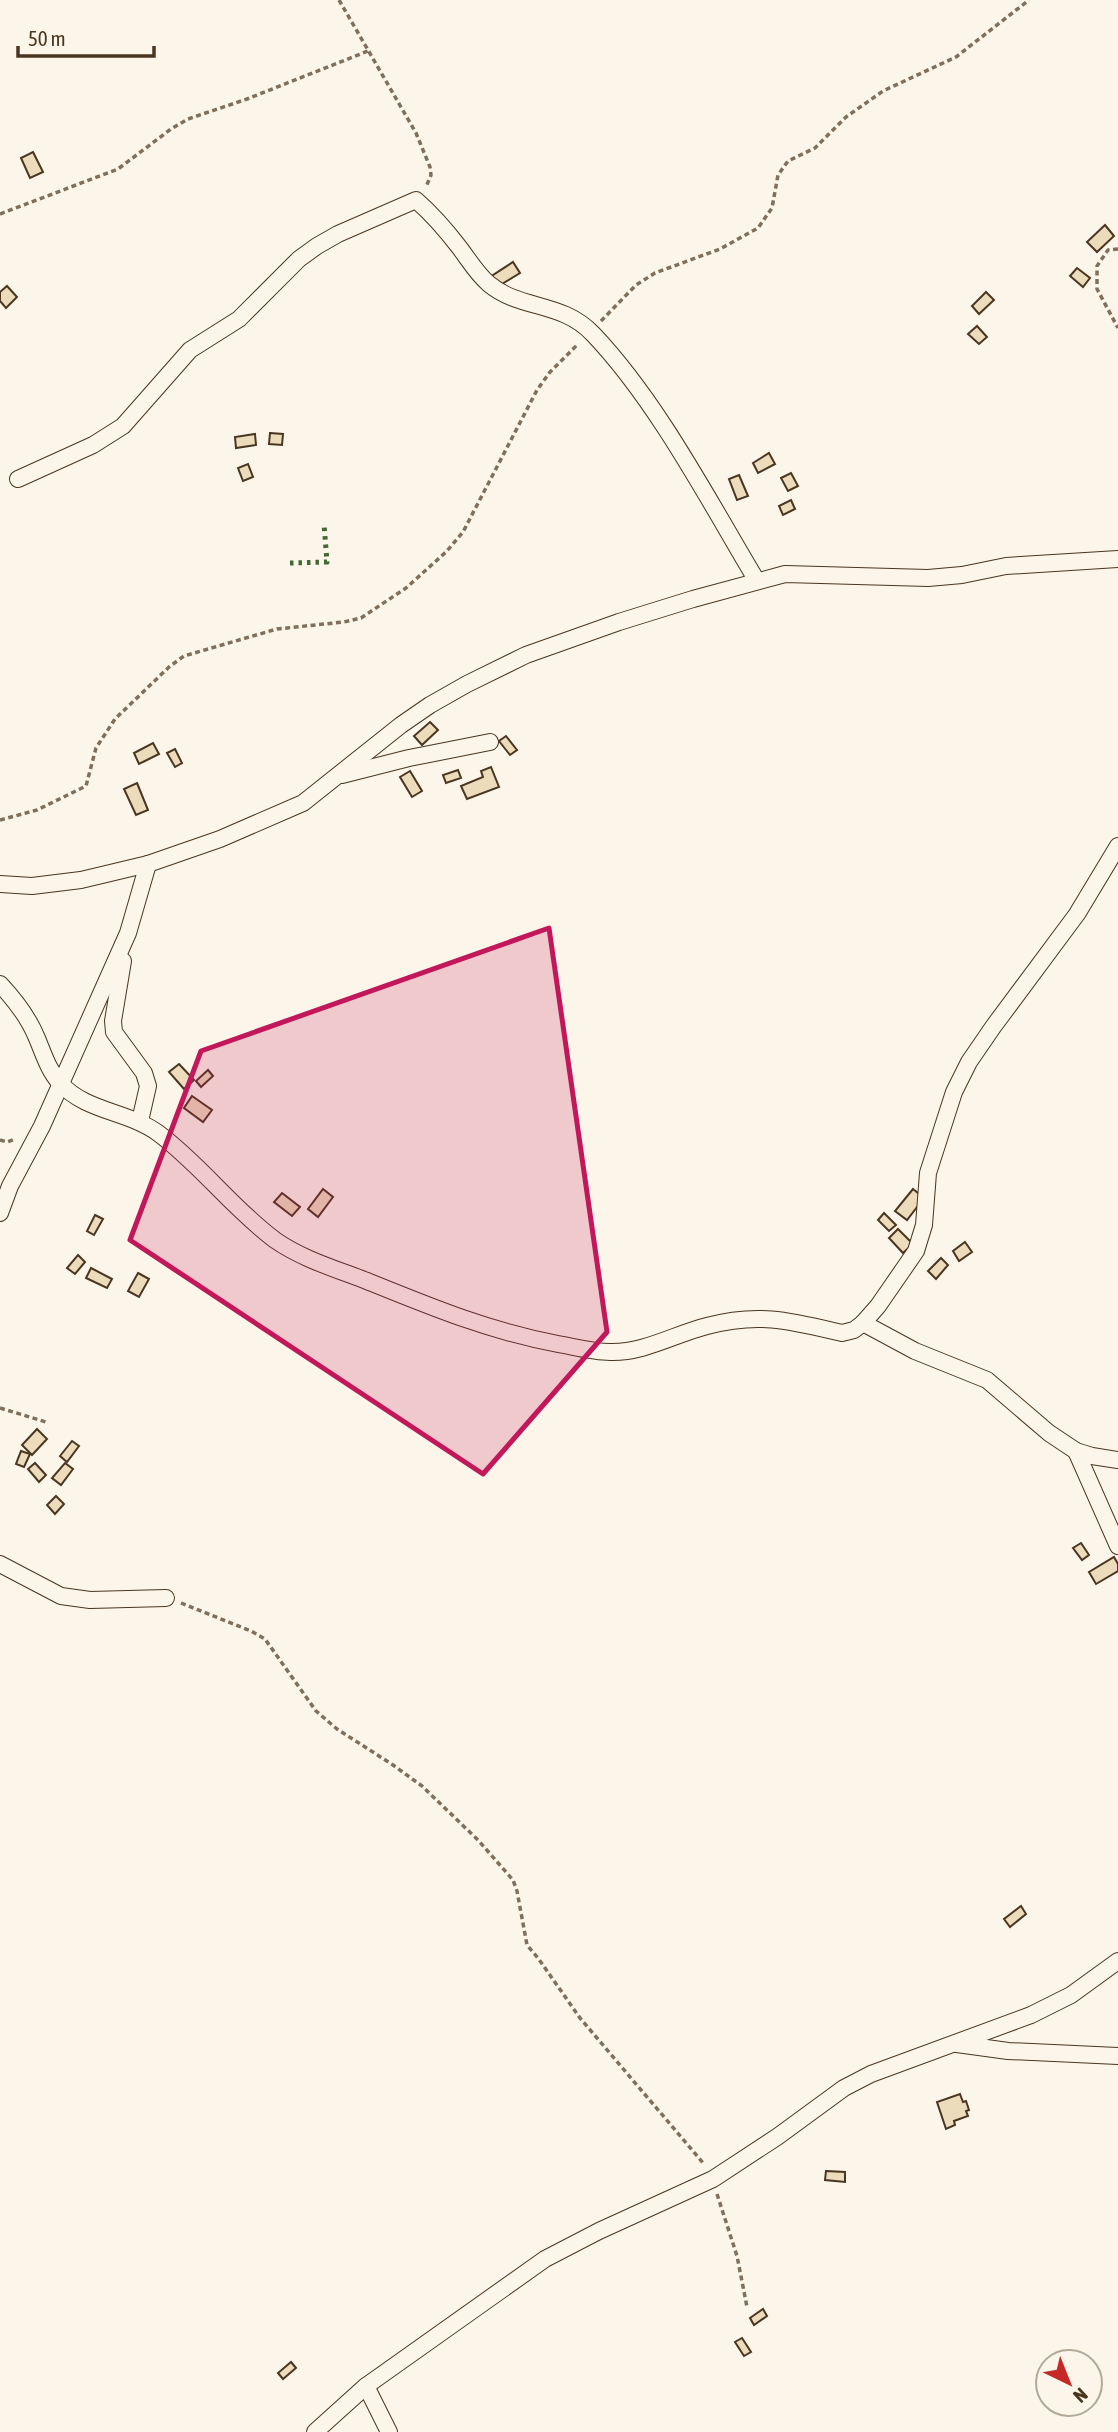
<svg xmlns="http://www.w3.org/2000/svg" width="1118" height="2432" font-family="'Asap Condensed',sans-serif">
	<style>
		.building { fill: #ecdcbc; stroke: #4a3520; stroke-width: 2 }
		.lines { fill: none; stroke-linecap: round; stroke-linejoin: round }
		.street-casing { stroke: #4a3520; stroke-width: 18 }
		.path { stroke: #7f6f5c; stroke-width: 3.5; stroke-dasharray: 5 3.5; stroke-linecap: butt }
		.street { stroke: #fbf6e9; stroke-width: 16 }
		.hedge { stroke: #436837; stroke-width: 5; stroke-dasharray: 3.5 5; stroke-linecap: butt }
		.marked { fill: #c2185b; fill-opacity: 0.2; stroke: #c2185b; stroke-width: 5; stroke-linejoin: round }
	</style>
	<rect width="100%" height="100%" fill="#fbf6e9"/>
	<g class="building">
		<polygon points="33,152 43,172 30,178 21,158"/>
		<polygon points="1105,225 1114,236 1097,252 1087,242"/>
		<polygon points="513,262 520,273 497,287 490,277"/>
		<polygon points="1077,268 1090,278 1083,287 1070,276"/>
		<polygon points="7,286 17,297 6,308 0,301 0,292"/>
		<polygon points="986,292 994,300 979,314 972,306"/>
		<polygon points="977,326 987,337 979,344 968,334"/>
		<polygon points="270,433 283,434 282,445 269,444"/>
		<polygon points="255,434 256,445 236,448 235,437"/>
		<polygon points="769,453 775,464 758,473 753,463"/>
		<polygon points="248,464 253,477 243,481 238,468"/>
		<polygon points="791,473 798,486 788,491 781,478"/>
		<polygon points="739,475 748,496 737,500 729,479"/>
		<polygon points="791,500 795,509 783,515 779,506"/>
		<polygon points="430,722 438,730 422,745 414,736"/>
		<polygon points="506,736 517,750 510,755 499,741"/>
		<polygon points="153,743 159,754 139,764 134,753"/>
		<polygon points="175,749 182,763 175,767 167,753"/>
		<polygon points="491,767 499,787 467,799 461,786 483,777 481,771"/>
		<polygon points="458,770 461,778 446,783 443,775"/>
		<polygon points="410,771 422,791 412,797 400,777"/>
		<polygon points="137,783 148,810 136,815 124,789"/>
		<polygon points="179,1064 194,1080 184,1089 169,1072"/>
		<polygon points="208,1070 213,1076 201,1087 196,1081"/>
		<polygon points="192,1096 212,1110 203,1122 184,1108"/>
		<polygon points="323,1189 333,1197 318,1217 308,1209"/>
		<polygon points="913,1189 924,1198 907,1220 895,1211"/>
		<polygon points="282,1193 300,1207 292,1216 274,1202"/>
		<polygon points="884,1213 896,1225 889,1231 878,1220"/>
		<polygon points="95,1215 103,1219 94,1235 87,1231"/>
		<polygon points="898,1229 913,1244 903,1253 889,1238"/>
		<polygon points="965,1242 972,1252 959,1261 953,1251"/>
		<polygon points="78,1255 85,1262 75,1274 67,1268"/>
		<polygon points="941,1258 948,1265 936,1279 928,1271"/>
		<polygon points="91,1268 112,1279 107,1288 86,1278"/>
		<polygon points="138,1273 149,1279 139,1297 128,1291"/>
		<polygon points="37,1429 47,1439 32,1455 22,1445"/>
		<polygon points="72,1441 79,1446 67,1462 60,1456"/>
		<polygon points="21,1451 30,1454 24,1467 16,1464"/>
		<polygon points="35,1463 46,1475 39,1482 28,1469"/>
		<polygon points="65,1463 73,1469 61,1485 52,1478"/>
		<polygon points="56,1496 64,1504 55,1514 47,1505"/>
		<polygon points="1081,1543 1089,1555 1082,1560 1073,1548"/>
		<polygon points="1114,1557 1118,1564 1118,1571 1096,1584 1089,1572"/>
		<polygon points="1021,1906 1026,1914 1010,1927 1004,1919"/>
		<polygon points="960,2094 963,2102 966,2101 969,2110 966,2111 968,2116 954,2121 955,2125 946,2129 937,2102"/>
		<polygon points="826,2171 845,2172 845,2182 825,2180"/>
		<polygon points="763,2309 767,2316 754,2325 750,2318"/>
		<polygon points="742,2338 751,2352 744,2356 735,2342"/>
		<polygon points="291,2362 296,2368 283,2379 278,2373"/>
	</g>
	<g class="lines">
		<defs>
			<g id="street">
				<path d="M18 479 93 445 123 426 190 350 239 319 299 259 317 246 338 234 416 200C432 214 446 230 459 247 469 260 477 274 489 284 520 310 562 301 593 334 657 401 709 501 757 581"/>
				<polyline points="342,775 409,758 490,742"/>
				<polyline points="0,884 32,886 81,880 148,864 220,839 303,803 401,725 430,705 467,684 526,655 619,622 693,599 785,574 928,578 962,575 1006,566 1118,559"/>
				<polyline points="123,961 113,1021 114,1032 144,1073 148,1086 140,1121"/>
				<path d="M0 984C14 999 28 1017 36 1036 43 1052 48 1070 60 1083 86 1112 128 1111 158 1133 201 1165 232 1208 275 1240 302 1259 336 1269 367 1281 431 1307 489 1331 558 1344 575 1347 593 1352 610 1352 644 1353 675 1334 707 1326 759 1312 791 1321 842 1333L854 1330 863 1323 878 1306 916 1251 924 1225 928 1173 954 1092 969 1062 993 1027 1077 914 1118 846"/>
				<polyline points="0,1213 10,1186 42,1126 128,933 148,864"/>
				<polyline points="863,1323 915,1351 987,1380 1049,1433 1076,1451 1092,1456 1118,1460"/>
				<polyline points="1076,1451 1118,1546"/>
				<polyline points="0,1564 61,1596 90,1600 166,1598"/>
				<polyline points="957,2044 1008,2051 1118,2056"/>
				<polyline points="366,2386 389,2432"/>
				<polyline points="315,2432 366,2386 545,2259 599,2231 713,2179 777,2137 844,2088 871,2074 1031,2015 1071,1995 1118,1961"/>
			</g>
		</defs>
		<use href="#street" class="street-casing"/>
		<g class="path">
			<polyline points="339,0 416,133 430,167 431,175 426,187"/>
			<polyline points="0,214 118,169 171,129 188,119 247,99 368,51"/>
			<polyline points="1118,249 1108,250 1097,266 1097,289 1118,328"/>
			<polyline points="601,321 636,285 655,273 720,249 758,228 772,208 778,175 788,161 815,148 846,117 883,91 956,57 1029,0"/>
			<polyline points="0,820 37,810 86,786 96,748 115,719 169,667 184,656 277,629 344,622 361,618 406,588 446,552 463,532 537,390 550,372 578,344"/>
			<polyline points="0,1140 7,1142 15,1139"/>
			<polyline points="0,1408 46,1422"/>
			<polyline points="181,1603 251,1631 265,1639 316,1711 337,1729 393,1765 422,1786 478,1840 513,1880 517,1891 527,1945 538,1958 580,2018 704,2164"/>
			<polyline points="717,2194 737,2256 747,2307"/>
		</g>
		<use href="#street" class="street"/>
		<polyline class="hedge" points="290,563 327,562 324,524"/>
	</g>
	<path class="marked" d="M549 928 607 1332 483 1474 130 1240 201 1051Z"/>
	<g transform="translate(1069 2383) rotate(137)"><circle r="33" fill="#fbf6e9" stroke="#b4a999" stroke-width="2"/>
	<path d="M0-5L12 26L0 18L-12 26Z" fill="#c62828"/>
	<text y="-10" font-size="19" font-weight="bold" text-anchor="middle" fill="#4a3520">N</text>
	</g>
	<path d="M18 46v10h136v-10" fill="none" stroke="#4a3520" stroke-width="3.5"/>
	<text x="28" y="46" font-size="21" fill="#4a3520" stroke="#fbf6e9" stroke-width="5" paint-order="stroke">50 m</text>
</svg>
